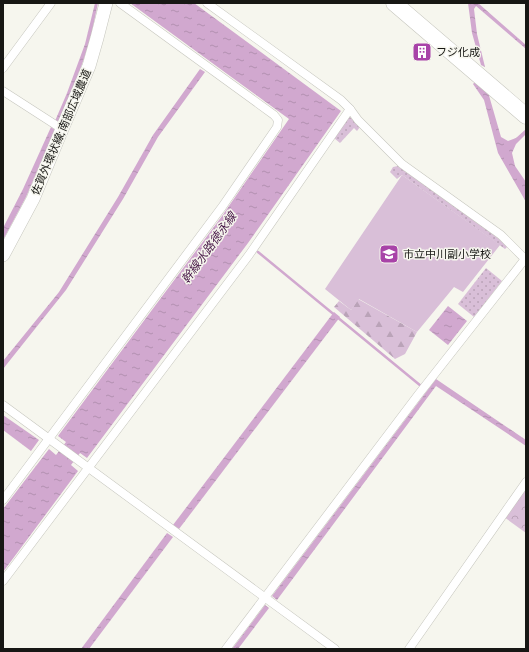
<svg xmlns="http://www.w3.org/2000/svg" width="529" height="652" font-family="'Asap Condensed','Noto Sans JP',sans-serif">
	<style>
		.grass { fill: url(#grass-dots) }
		.forest { fill: url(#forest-firs) }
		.park { fill: url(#park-crowns) }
		.pitch { fill: #d9bfd8 }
		.water { fill: url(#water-ripples) }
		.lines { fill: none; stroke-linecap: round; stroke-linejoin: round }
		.stream { stroke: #d1a8cf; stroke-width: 2.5 }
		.street-casing { stroke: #c6c6be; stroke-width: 9 }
		.primary-casing { stroke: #c6c6be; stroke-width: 14 }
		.highway-casing { stroke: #c6c6be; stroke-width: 17 }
		.street { stroke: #fff; stroke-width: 8 }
		.primary { stroke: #fff; stroke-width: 13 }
		.highway { stroke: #fff; stroke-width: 16 }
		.labels { text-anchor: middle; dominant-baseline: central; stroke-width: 3; stroke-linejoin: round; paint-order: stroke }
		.poi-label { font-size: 11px; fill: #171714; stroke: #f6f6ee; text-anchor: start }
		.street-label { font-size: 11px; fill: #171714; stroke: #f6f6ee }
		.water-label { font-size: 12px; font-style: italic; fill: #491949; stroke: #f6f6ee }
	</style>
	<defs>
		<pattern id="grass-dots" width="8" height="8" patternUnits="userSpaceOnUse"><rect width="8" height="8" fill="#d9bfd8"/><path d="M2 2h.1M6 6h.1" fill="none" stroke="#baa3b8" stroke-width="1.8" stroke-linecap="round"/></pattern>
		<pattern id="forest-firs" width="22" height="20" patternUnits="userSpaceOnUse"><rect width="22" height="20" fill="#d9bfd8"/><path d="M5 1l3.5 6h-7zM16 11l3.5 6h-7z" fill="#baa3b8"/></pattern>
		<pattern id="park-crowns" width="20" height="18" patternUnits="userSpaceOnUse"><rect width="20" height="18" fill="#d9bfd8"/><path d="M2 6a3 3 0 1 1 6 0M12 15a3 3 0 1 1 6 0" fill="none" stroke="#baa3b8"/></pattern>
		<pattern id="water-ripples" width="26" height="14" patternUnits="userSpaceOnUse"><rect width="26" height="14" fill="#d1a8cf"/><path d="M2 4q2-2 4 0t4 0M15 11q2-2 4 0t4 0" fill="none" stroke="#b390b1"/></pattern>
	</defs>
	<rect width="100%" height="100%" fill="#f6f6ee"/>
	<g class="grass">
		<polygon points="350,117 360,127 357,131 354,128 340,143 334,138 348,118"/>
		<polygon points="398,166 486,229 508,246 505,249 402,175 397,179 390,172 393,167"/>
		<polygon points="486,268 502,281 474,317 458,304"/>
	</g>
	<polygon class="forest" points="358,299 417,332 405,354 395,359 334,307 339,301 351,310"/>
	<polygon class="park" points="526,486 526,533 504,517"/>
	<polygon class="pitch" points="402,175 500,245 463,292 454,287 417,332 359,299 351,310 325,289"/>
	<g class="water">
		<polygon points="95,3 98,3 90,41 80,70 58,123 55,121 67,93 85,44"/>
		<polygon points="130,3 194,3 341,111 248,243 87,458 80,453 71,465 78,471 3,572 3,509 49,449 56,455 66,442 58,436 222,216 289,119"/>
		<polygon points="468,3 478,3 526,45 526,49 476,6 474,9 477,34 485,67 481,65 472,33"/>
		<polygon points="200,69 205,72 158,137 123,199 66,290 3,369 3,361 59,292 118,197 153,135"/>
		<polygon points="475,82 488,92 501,137 508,141 516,138 526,129 526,134 516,144 512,153 515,166 526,182 526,202 498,153 484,100 473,84"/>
		<polygon points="51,127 55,130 26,197 3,240 3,228 23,189"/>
		<polygon points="448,306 467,321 448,345 429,330"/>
		<polygon points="334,312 340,317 179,529 173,525"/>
		<polygon points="436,379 526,440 526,446 436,386 277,600 272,596"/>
		<polygon points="3,415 39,440 31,451 3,430"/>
		<polygon points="167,533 173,537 89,649 81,649"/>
		<polygon points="265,605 269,608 238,649 232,649"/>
	</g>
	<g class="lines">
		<polyline class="stream" points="258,252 421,386"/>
		<defs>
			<g id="street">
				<polyline points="207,3 341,100 350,109 358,120 402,164 501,235 526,260"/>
				<polyline points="3,68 51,3"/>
				<polyline points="3,91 62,129"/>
				<polyline points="3,405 335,649"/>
				<polyline points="3,500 222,207 277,127 278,120 274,115 120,3"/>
				<polyline points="3,581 249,255 350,109"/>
				<polyline points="226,649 418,395 525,259"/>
				<polyline points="409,649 526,482"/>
			</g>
			<polyline id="primary" points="3,255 33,199 62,129 89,66 97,38 106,3"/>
			<polyline id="highway" points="394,3 526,116"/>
		</defs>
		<use href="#street" class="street-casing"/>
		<use href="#primary" class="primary-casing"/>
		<use href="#highway" class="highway-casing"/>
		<use href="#street" class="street"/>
		<use href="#primary" class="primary"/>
		<use href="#highway" class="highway"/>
	</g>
	<defs>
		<symbol id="building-square" viewBox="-11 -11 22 22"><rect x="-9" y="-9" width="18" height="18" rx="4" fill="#a843a8" stroke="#f6f6ee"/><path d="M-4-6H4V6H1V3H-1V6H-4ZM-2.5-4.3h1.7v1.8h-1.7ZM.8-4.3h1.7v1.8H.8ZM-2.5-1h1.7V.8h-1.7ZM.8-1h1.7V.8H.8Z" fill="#fff"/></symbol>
		<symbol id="school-square" viewBox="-11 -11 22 22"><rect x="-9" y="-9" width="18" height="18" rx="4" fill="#a843a8" stroke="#f6f6ee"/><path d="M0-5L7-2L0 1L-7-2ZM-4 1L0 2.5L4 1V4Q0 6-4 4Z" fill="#fff"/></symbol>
	</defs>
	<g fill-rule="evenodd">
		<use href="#building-square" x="411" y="41" width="22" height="22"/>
		<use href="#school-square" x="378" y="243" width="22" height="22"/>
	</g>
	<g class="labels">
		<g class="poi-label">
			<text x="436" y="52">フジ化成</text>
			<text x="403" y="254">市立中川副小学校</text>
		</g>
		<g class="street-label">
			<text transform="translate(61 132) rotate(-67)">佐賀外環状線; 南部広域農道</text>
		</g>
		<g class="water-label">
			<text transform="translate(209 248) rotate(-54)">幹線水路徳永線</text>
		</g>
	</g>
	<rect width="529" height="652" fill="none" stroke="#171714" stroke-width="8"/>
</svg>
